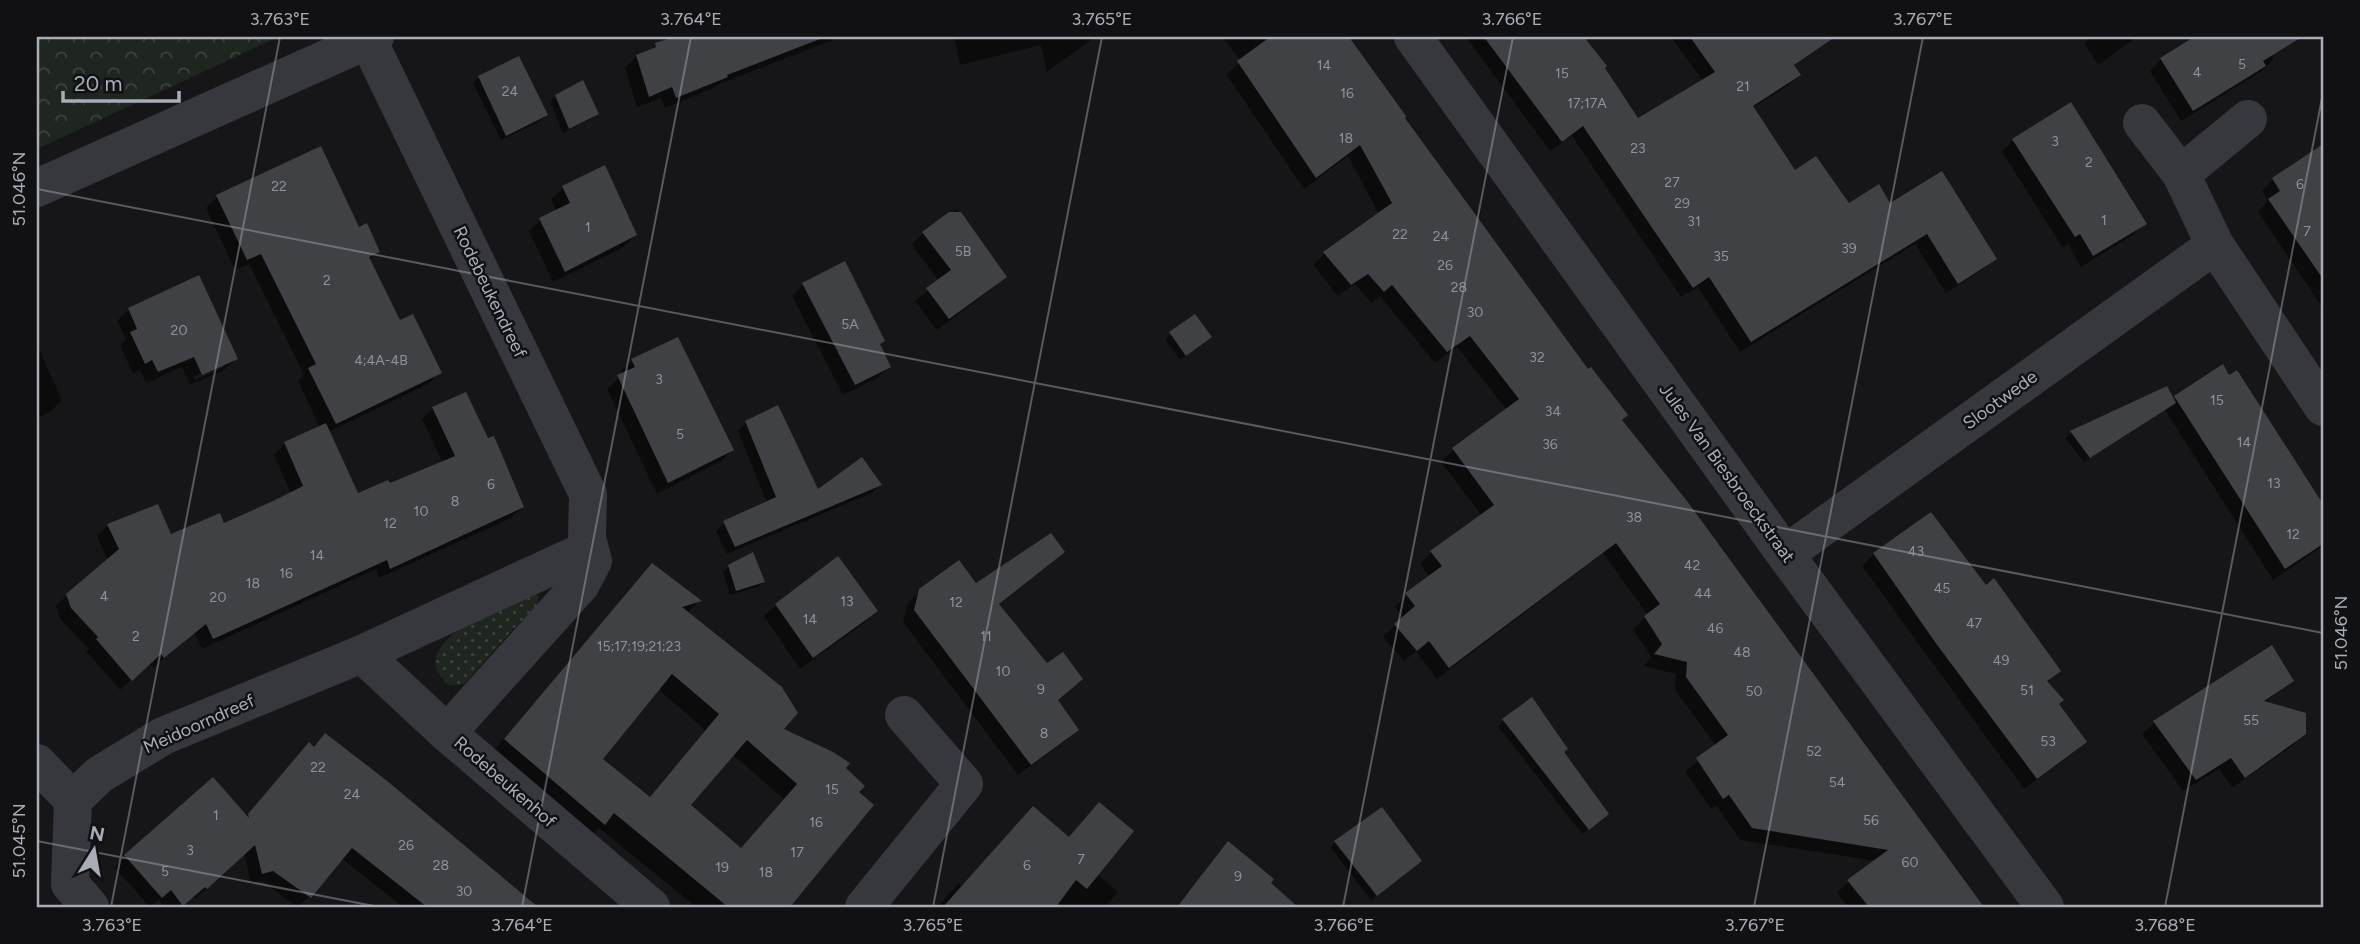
<svg xmlns="http://www.w3.org/2000/svg" width="2360" height="944" font-family="Figtree,sans-serif">
	<style>
		.grass { fill: url(#grass-dots) }
		.forest { fill: url(#forest-crowns) }
		.shadow { fill: #0007; fill-rule: evenodd }
		.building { fill: #404145; fill-rule: evenodd }
		.lines { fill: none; stroke-linecap: round; stroke-linejoin: round }
		.minor { stroke: #37383d; stroke-width: 38 }
		.ticks { fill: none; stroke: #a8adb8; stroke-width: 2; stroke-opacity: 0.45 }
		.labels { text-anchor: middle; dominant-baseline: central; stroke-width: 5; stroke-linejoin: round; paint-order: stroke }
		.number-label { font-size: 14px; fill: #8e929b }
		.street-label { font-size: 18px; fill: #a8adb8; stroke: #111113 }
		.neatline { fill: none; stroke: #a8adb8; stroke-width: 2.5 }
		.ticks-label { font-size: 18px; text-anchor: middle; fill: #a8adb8 }
	</style>
	<defs>
		<pattern id="grass-dots" width="8" height="8" patternUnits="userSpaceOnUse" patternTransform="scale(1.75)"><rect width="8" height="8" fill="#1e261f"/><path d="M2 2h.1M6 6h.1" fill="none" stroke="#3c433d" stroke-width="1.8" stroke-linecap="round"/></pattern>
		<pattern id="forest-crowns" width="20" height="18" patternUnits="userSpaceOnUse" patternTransform="scale(1.75)"><rect width="20" height="18" fill="#1e261f"/><path d="M2 6a3 3 0 1 1 6 0M12 15a3 3 0 1 1 6 0" fill="none" stroke="#3c433d"/></pattern>
	</defs>
	<rect width="100%" height="100%" fill="#161618"/>
	<path class="grass" d="M529 590 539 596 536 607 517 625 464 684 450 686C398 646 501 606 529 590Z"/>
	<polygon class="forest" points="37,37 278,37 37,149"/>
	<g class="shadow">
		<polygon points="665,37 836,37 833,40 719,84 714,88 665,108 661,98 637,107 625,68 637,56 667,41"/>
		<polygon points="954,37 1095,37 1047,72 1041,45 960,65"/>
		<polygon points="1222,37 1346,37 1588,371 1620,421 1835,708 1837,706 1982,907 1848,907 1837,893 1849,881 1876,861 1740,840 1716,805 1711,809 1685,772 1716,746 1675,690 1676,674 1644,666 1651,657 1633,629 1648,615 1603,553 1437,679 1416,651 1404,661 1383,637 1403,618 1395,606 1430,577 1420,564 1432,552 1482,516 1441,462 1453,450 1507,410 1457,347 1435,363 1380,296 1371,303 1355,284 1338,296 1313,265 1324,254 1379,214 1348,156 1304,189 1226,74 1241,61"/>
		<polygon points="1466,37 1581,37 1605,66 1603,69 1638,121 1703,81 1671,37 1796,37 1806,54 1793,67 1798,75 1787,86 1752,108 1794,173 1848,205 1890,205 1994,258 1983,269 1946,293 1915,244 1740,352 1698,287 1681,297 1572,136 1550,151"/>
		<polygon points="2090,37 2131,37 2133,40 2098,65 2084,43"/>
		<polygon points="2198,37 2260,37 2274,59 2262,71 2181,121 2150,71 2161,59"/>
		<polygon points="479,77 546,115 541,121 501,140 473,83"/>
		<polygon points="556,96 597,114 591,119 563,133 550,102"/>
		<polygon points="2013,140 2144,224 2133,235 2081,267 2068,244 2063,248 2002,152"/>
		<polygon points="2319,149 2323,156 2323,308 2258,212 2268,201 2262,191 2273,179"/>
		<polygon points="563,188 635,235 624,247 553,282 529,231 540,220 557,212 551,199"/>
		<polygon points="217,197 358,229 377,251 369,260 399,322 440,372 428,384 328,432 357,495 389,485 443,463 422,419 433,408 522,507 511,518 379,578 376,569 202,649 194,633 153,668 149,663 120,690 86,651 89,649 60,619 56,605 108,560 97,536 108,525 170,536 224,525 291,494 274,455 285,444 320,428 298,381 304,375 249,264 235,270 206,208"/>
		<polygon points="957,209 1005,276 993,288 937,330 915,301 939,281 912,245 923,233"/>
		<polygon points="803,284 889,366 877,378 843,395 792,296"/>
		<path d="M129 309 236 359 224 370 190 385 182 367 146 383 140 370 133 374 120 345 126 339 117 321ZM224 363V367L195 380 193 377Z"/>
		<polygon points="1195,316 1204,343 1180,360 1165,339"/>
		<polygon points="40,351 62,400 50,412 37,418 37,352"/>
		<polygon points="632,360 732,450 721,461 657,494 607,389 622,375 620,372"/>
		<polygon points="2237,372 2323,508 2323,546 2273,580 2165,410 2084,462 2065,438 2071,433 2166,389 2173,400"/>
		<polygon points="777,408 817,492 880,485 872,493 727,554 716,531 724,523 767,503 738,431 746,423"/>
		<polygon points="1931,514 1985,587 2058,670 2046,683 2057,704 2084,742 2073,753 2024,789 1862,566 1874,554"/>
		<polygon points="1063,552 998,605 1047,665 1081,679 1057,701 1077,730 1065,741 1018,775 903,622 908,603 920,591 976,586"/>
		<path d="M652 565 699 601 687 613 781 730 848 763 792 899 783 907H696L599 828 589 838 491 754ZM658 689 705 730 649 798 601 759ZM732 754 784 799 740 849 689 805Z"/>
		<polygon points="729,567 763,582 758,587 730,595 723,572"/>
		<polygon points="776,605 875,611 864,623 800,669 764,616"/>
		<polygon points="2271,648 2292,680 2265,703 2304,734 2292,746 2232,788 2219,769 2183,791 2142,734 2154,723"/>
		<polygon points="1503,720 1602,819 1582,834 1498,726"/>
		<polygon points="326,735 385,782 535,907 403,907 341,858 309,897 297,907 262,881 251,884 244,853 195,899 193,897 181,907 165,907 159,900 150,907 114,867 213,780 246,817 298,756 313,748"/>
		<polygon points="1336,842 1414,866 1371,900 1330,847"/>
		<polygon points="1228,844 1292,904 1289,907 1176,907"/>
		<polygon points="1097,874 1118,892 1105,907 937,907 959,883 963,886"/>
	</g>
	<g class="building">
		<polygon points="674,37 819,37 820,39 727,75 728,77 676,98 672,87 649,97 636,55 656,47 655,43"/>
		<polygon points="1270,37 1349,37 1406,116 1405,118 1588,369 1591,367 1628,415 1622,420 1687,501 1984,907 1869,907 1847,880 1888,850 1752,828 1729,795 1723,799 1696,758 1728,735 1686,677 1687,662 1654,654 1662,644 1644,616 1660,604 1616,543 1449,668 1429,641 1417,651 1394,624 1415,606 1405,593 1442,566 1430,551 1494,505 1452,448 1519,399 1470,336 1447,352 1392,285 1384,292 1368,274 1351,285 1323,252 1392,203 1360,145 1316,178 1237,61"/>
		<polygon points="1484,37 1584,37 1607,66 1605,68 1638,118 1715,72 1690,37 1835,37 1794,65 1801,75 1753,106 1795,170 1816,156 1849,203 1879,184 1890,203 1942,171 1997,259 1958,284 1927,234 1751,342 1709,277 1693,288 1583,126 1562,142"/>
		<polygon points="2194,37 2302,37 2263,61 2266,66 2193,111 2160,58"/>
		<polygon points="519,56 548,115 506,136 478,76"/>
		<polygon points="583,80 599,114 569,129 555,95"/>
		<polygon points="2071,102 2147,224 2093,256 2080,234 2075,237 2012,139"/>
		<polygon points="2323,144 2323,279 2268,199 2280,191 2272,178"/>
		<polygon points="321,146 359,227 367,223 380,252 369,257 400,320 413,314 442,373 336,424 308,368 316,364 261,254 247,260 216,195"/>
		<polygon points="605,165 637,235 565,272 539,218 570,203 562,186"/>
		<polygon points="949,212 961,212 1007,277 949,319 926,288 951,270 922,232"/>
		<polygon points="845,261 885,341 880,344 891,367 855,385 802,283"/>
		<polygon points="199,275 238,359 202,375 194,357 158,372 152,360 145,364 130,332 137,329 128,308"/>
		<polygon points="1195,314 1212,337 1186,356 1169,332"/>
		<polygon points="678,337 734,450 668,483 617,375 635,367 631,359"/>
		<polygon points="2223,364 2229,375 2237,370 2323,504 2323,544 2285,569 2174,396"/>
		<polygon points="2167,386 2176,403 2090,458 2070,431"/>
		<polygon points="466,392 488,438 494,436 524,507 390,569 387,560 213,639 206,624 164,658 161,654 132,681 96,639 98,637 71,608 66,594 119,549 107,524 158,504 171,534 220,513 224,523 273,501 303,486 284,442 326,423 358,493 388,480 390,483 455,456 432,407"/>
		<polygon points="778,405 818,489 862,457 882,485 735,547 723,521 776,497 745,421"/>
		<polygon points="1931,512 1986,585 1994,578 2061,671 2047,681 2064,700 2059,704 2087,742 2037,779 1935,642 1873,553"/>
		<polygon points="1051,533 1065,552 999,604 1047,663 1063,652 1083,679 1058,700 1079,730 1031,765 914,610 919,589 959,560 976,583"/>
		<polygon points="753,552 765,582 736,591 728,565"/>
		<polygon points="838,556 878,611 813,658 775,604"/>
		<path d="M652 563 702 601 682 607 782 687 798 713 784 729 833 752 850 763 846 768 865 786 859 792 874 805 790 907H728L614 813 605 825 504 739ZM672 674 719 714 650 797 603 759ZM747 740 797 784 741 848 691 805Z"/>
		<polygon points="2272,645 2294,681 2264,701 2306,713 2306,734 2245,778 2231,758 2196,780 2153,721"/>
		<polygon points="1532,697 1568,749 1564,752 1609,814 1589,830 1502,719"/>
		<polygon points="325,733 386,780 538,907 427,907 352,848 311,898 273,871 262,874 255,845 207,889 205,887 183,906 171,890 162,898 124,855 213,777 249,818 248,814 309,742 314,747"/>
		<polygon points="1099,802 1134,831 1087,889 1076,880 1056,907 943,907 1033,806 1069,837"/>
		<polygon points="1382,807 1422,861 1377,896 1334,841"/>
		<polygon points="1228,841 1274,879 1271,883 1298,907 1177,907"/>
	</g>
	<g class="lines">
		<g class="minor">
			<polyline points="1413,37 1785,554 2045,907"/>
			<polyline points="368,40 588,494 587,538 593,561 581,584 447,733"/>
			<polyline points="2142,123 2181,174 2215,245"/>
			<polyline points="2181,174 2248,119"/>
			<polyline points="37,188 375,37"/>
			<polyline points="1785,554 2215,245 2323,407"/>
			<polyline points="362,654 447,733 651,907"/>
			<polyline points="37,763 73,800"/>
			<polyline points="90,907 70,884 73,800 99,775 163,736 362,654 589,549"/>
			<polyline points="864,907 964,784 904,715"/>
		</g>
	</g>
	<path class="ticks" d="M37 189 2323 633M37 841 379 907M111 907 280 37M522 907 691 37M933 907 1102 37M1343 907 1513 37M1754 907 1923 37M2165 907 2323 93"/>
	<g class="labels">
		<g class="number-label">
			<text x="2242" y="64">5</text>
			<text x="1324" y="65">14</text>
			<text x="2197" y="72">4</text>
			<text x="1562" y="73">15</text>
			<text x="1743" y="86">21</text>
			<text x="510" y="91">24</text>
			<text x="1347" y="93">16</text>
			<text x="1587" y="103">17;17A</text>
			<text x="1346" y="138">18</text>
			<text x="2055" y="141">3</text>
			<text x="1638" y="148">23</text>
			<text x="2089" y="162">2</text>
			<text x="1672" y="182">27</text>
			<text x="2300" y="184">6</text>
			<text x="279" y="186">22</text>
			<text x="1682" y="203">29</text>
			<text x="2104" y="220">1</text>
			<text x="1694" y="221">31</text>
			<text x="588" y="227">1</text>
			<text x="2307" y="231">7</text>
			<text x="1400" y="234">22</text>
			<text x="1441" y="236">24</text>
			<text x="1849" y="248">39</text>
			<text x="963" y="251">5B</text>
			<text x="1721" y="256">35</text>
			<text x="1445" y="265">26</text>
			<text x="327" y="280">2</text>
			<text x="1459" y="287">28</text>
			<text x="1475" y="312">30</text>
			<text x="850" y="324">5A</text>
			<text x="179" y="330">20</text>
			<text x="1537" y="357">32</text>
			<text x="381" y="360">4;4A-4B</text>
			<text x="659" y="379">3</text>
			<text x="2217" y="400">15</text>
			<text x="1553" y="411">34</text>
			<text x="680" y="434">5</text>
			<text x="2244" y="442">14</text>
			<text x="1550" y="444">36</text>
			<text x="2274" y="483">13</text>
			<text x="491" y="484">6</text>
			<text x="455" y="501">8</text>
			<text x="421" y="511">10</text>
			<text x="1634" y="517">38</text>
			<text x="390" y="523">12</text>
			<text x="2293" y="534">12</text>
			<text x="1916" y="551">43</text>
			<text x="317" y="555">14</text>
			<text x="1692" y="565">42</text>
			<text x="286" y="573">16</text>
			<text x="253" y="583">18</text>
			<text x="1942" y="588">45</text>
			<text x="1703" y="593">44</text>
			<text x="104" y="596">4</text>
			<text x="218" y="597">20</text>
			<text x="847" y="601">13</text>
			<text x="956" y="602">12</text>
			<text x="810" y="619">14</text>
			<text x="1974" y="623">47</text>
			<text x="1715" y="628">46</text>
			<text x="136" y="636">2</text>
			<text x="986" y="636">11</text>
			<text x="639" y="646">15;17;19;21;23</text>
			<text x="1742" y="652">48</text>
			<text x="2001" y="660">49</text>
			<text x="1003" y="671">10</text>
			<text x="1041" y="689">9</text>
			<text x="2027" y="690">51</text>
			<text x="1754" y="691">50</text>
			<text x="2251" y="720">55</text>
			<text x="1044" y="733">8</text>
			<text x="2048" y="741">53</text>
			<text x="1814" y="751">52</text>
			<text x="318" y="767">22</text>
			<text x="1837" y="782">54</text>
			<text x="832" y="789">15</text>
			<text x="352" y="794">24</text>
			<text x="216" y="815">1</text>
			<text x="1871" y="820">56</text>
			<text x="816" y="822">16</text>
			<text x="406" y="845">26</text>
			<text x="190" y="850">3</text>
			<text x="797" y="852">17</text>
			<text x="1081" y="859">7</text>
			<text x="1910" y="862">60</text>
			<text x="441" y="865">28</text>
			<text x="1027" y="865">6</text>
			<text x="722" y="867">19</text>
			<text x="165" y="871">5</text>
			<text x="766" y="872">18</text>
			<text x="1238" y="876">9</text>
			<text x="464" y="891">30</text>
		</g>
		<g class="street-label">
			<text transform="translate(490 292) rotate(64)">Rodebeukendreef</text>
			<text transform="translate(2000 400) rotate(-36)">Slootwede</text>
			<text transform="translate(1727 473) rotate(54)">Jules Van Biesbroeckstraat</text>
			<text transform="translate(199 724) rotate(-24)">Meidoorndreef</text>
			<text transform="translate(505 782) rotate(41)">Rodebeukenhof</text>
		</g>
	</g>
	<rect width="2360" height="944" fill="none" stroke="#111113" stroke-width="77"/>
	<g transform="translate(94 850) rotate(11)" stroke="#111113" stroke-width="5" paint-order="stroke">
	<path d="M0-5L12 26L0 18L-12 26Z" fill="#a8adb8"/>
	<text y="-10" font-size="19" font-weight="bold" text-anchor="middle" fill="#a8adb8">N</text>
	</g>
	<path d="M63 91v10h116v-10" fill="none" stroke="#a8adb8" stroke-width="3.5"/>
	<text x="74" y="91" font-size="21" fill="#a8adb8" stroke="#111113" stroke-width="5" paint-order="stroke">20 m</text>
	<rect x="38" y="38" width="2284" height="868" class="neatline"/>
	<g class="ticks-label">
		<text x="280" y="25">3.763°E</text>
		<text x="691" y="25">3.764°E</text>
		<text x="1102" y="25">3.765°E</text>
		<text x="1512" y="25">3.766°E</text>
		<text x="1923" y="25">3.767°E</text>
		<text transform="translate(19 189) rotate(-90)" y="6">51.046°N</text>
		<text transform="translate(2341 633) rotate(-90)" y="6">51.046°N</text>
		<text transform="translate(19 841) rotate(-90)" y="6">51.045°N</text>
		<text x="112" y="931">3.763°E</text>
		<text x="522" y="931">3.764°E</text>
		<text x="933" y="931">3.765°E</text>
		<text x="1344" y="931">3.766°E</text>
		<text x="1755" y="931">3.767°E</text>
		<text x="2165" y="931">3.768°E</text>
	</g>
</svg>
